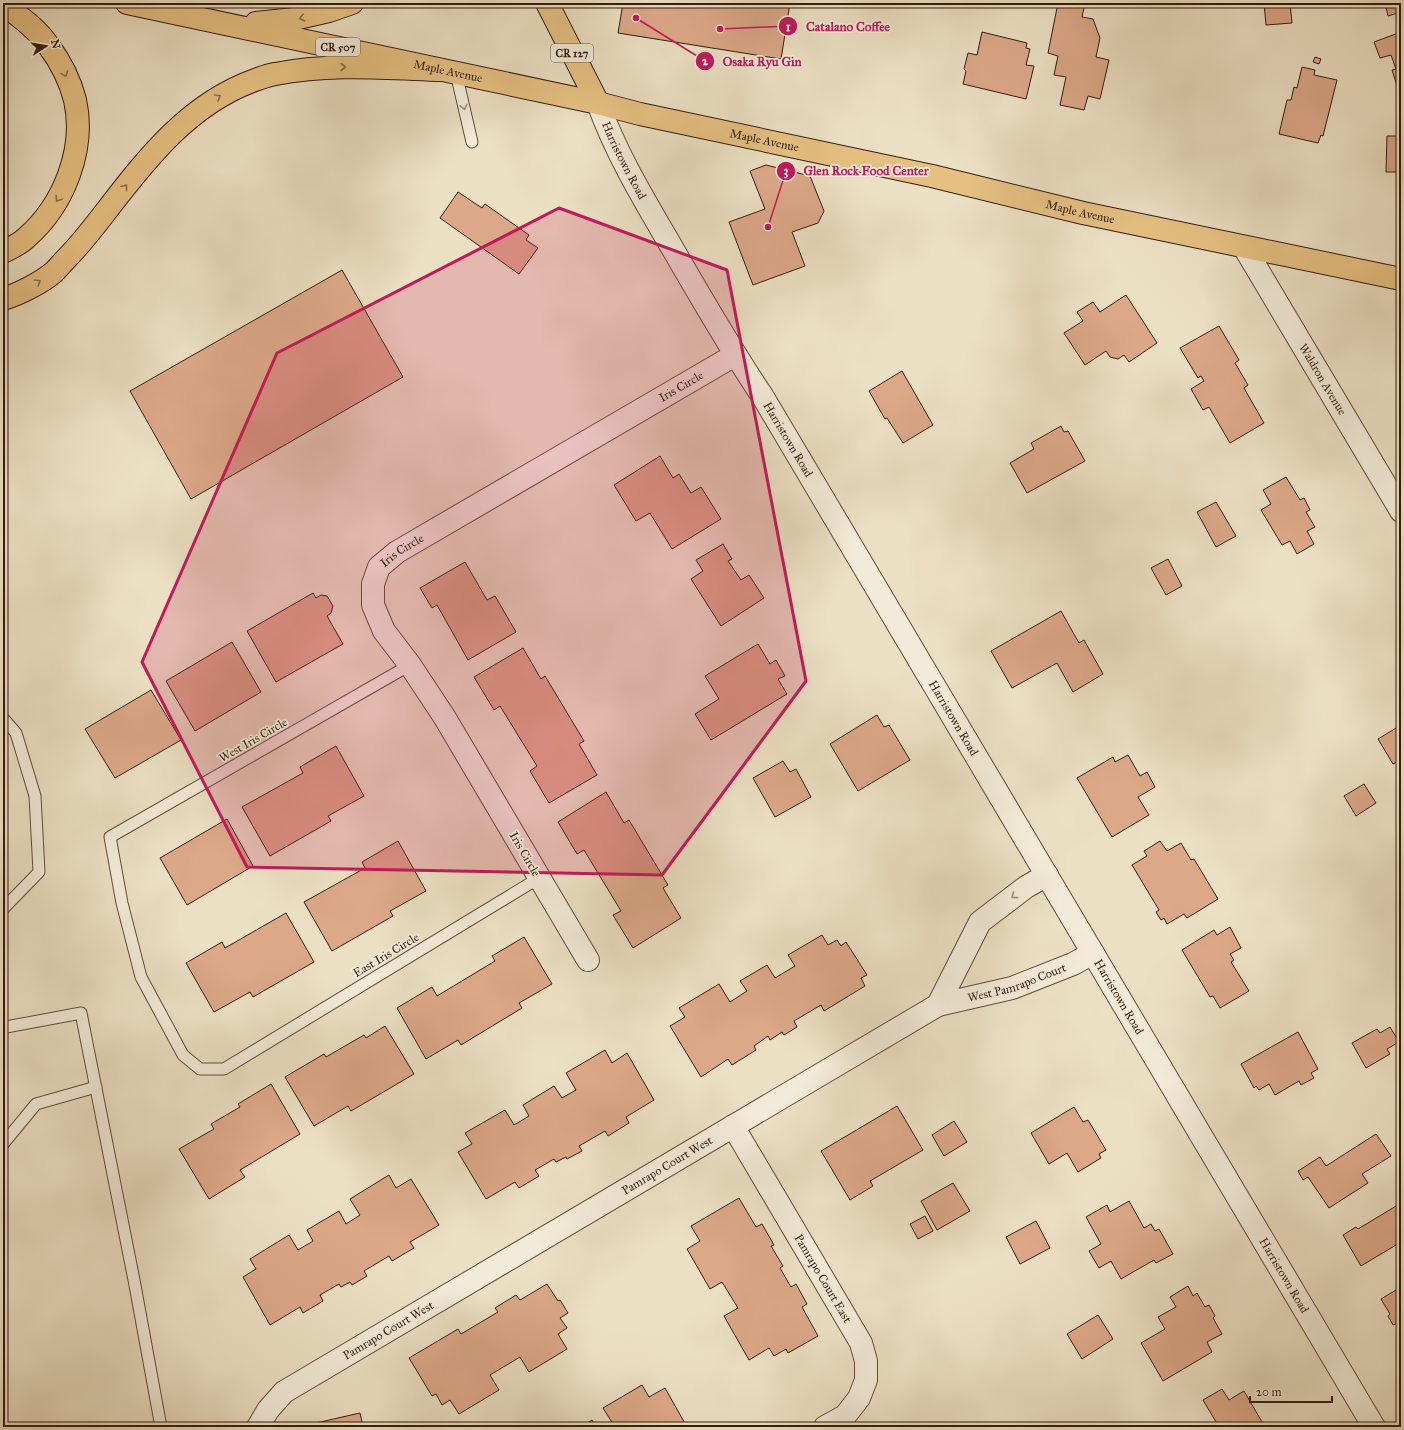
<svg xmlns="http://www.w3.org/2000/svg" width="1404" height="1430" font-family="'IM FELL Great Primer',serif">
	<style>
		.building { fill: #dca888; stroke: #341b0c }
		.lines { fill: none; stroke-linecap: round; stroke-linejoin: round }
		.service-casing { stroke: #624c3a; stroke-width: 13 }
		.minor-casing { stroke: #624c3a; stroke-width: 24 }
		.tertiary-casing { stroke: #624c3a; stroke-width: 24 }
		.primary-casing { stroke: #341b0c; stroke-width: 24 }
		.trunk-casing { stroke: #341b0c; stroke-width: 24 }
		.service { stroke: #f3ebd9; stroke-width: 11 }
		.minor { stroke: #f3ebd9; stroke-width: 22 }
		.tertiary { stroke: #f3ebd9; stroke-width: 22 }
		.primary { stroke: #e6c082; stroke-width: 22 }
		.trunk { stroke: #e6c082; stroke-width: 22 }
		.oneway { stroke: #8d6e47 }
		.oneway2 { stroke: #9d8d7d }
		.marked { fill: #c2185b; fill-opacity: 0.2; stroke: #c2185b; stroke-width: 3; stroke-linejoin: round }
		.labels { text-anchor: middle; dominant-baseline: central; stroke-width: 3.5; stroke-linejoin: round; paint-order: stroke }
		.shield { fill: #f3ebd9; stroke: #6d594a; stroke-width: 1 }
		.shield-label { font-size: 11px; font-weight: bold; fill: #341b0c }
		.street-label { font-size: 12px; fill: #341b0c; stroke: #f3ebd9 }
		.leader { fill: none; stroke: #c2185b; stroke-width: 1.5 }
		.callout-dot { fill: #c2185b; stroke: #f3ebd9; stroke-width: 1.5 }
		.mark-label { font-size: 12px; text-anchor: middle; font-weight: bold; fill: #fff }
		.callout-label { font-size: 13px; text-anchor: middle; font-weight: bold; fill: #c2185b; stroke: #f3ebd9; stroke-width: 3.5; stroke-linejoin: round; paint-order: stroke }
	</style>
	<rect width="100%" height="100%" fill="#ece0c4"/>
	<filter id="stains"><feTurbulence type="fractalNoise" baseFrequency=".005" numOctaves="4"/><feColorMatrix values="0 0 0 0 .2 0 0 0 0 .09 0 0 0 0 .02 0 0 0 .5 -.17"/></filter>
	<radialGradient id="worn" r=".72"><stop offset=".6" stop-color="#630" stop-opacity="0"/><stop offset="1" stop-color="#630" stop-opacity=".3"/></radialGradient>
	<g class="building">
		<polygon points="623,3 790,3 781,59 618,33"/>
		<polygon points="1058,3 1084,8 1082,17 1093,19 1100,38 1096,57 1109,60 1100,99 1088,96 1084,110 1060,105 1066,77 1054,75 1058,56 1048,53"/>
		<polygon points="1264,3 1290,3 1292,23 1266,25"/>
		<polygon points="1385,3 1401,3 1401,12 1388,16"/>
		<polygon points="982,32 1027,43 1026,48 1030,49 1026,65 1034,66 1026,99 963,84 966,71 964,69 968,53 977,55"/>
		<polygon points="1401,32 1401,91 1399,92 1392,70 1396,69 1391,55 1380,58 1374,42"/>
		<polygon points="1315,57 1321,59 1319,64 1313,62"/>
		<polygon points="1302,67 1315,70 1314,75 1337,80 1323,136 1321,135 1318,143 1279,134 1287,100 1291,100 1294,87 1297,88"/>
		<polygon points="1387,136 1401,136 1401,172 1386,172"/>
		<polygon points="766,165 810,176 824,211 818,223 792,232 805,266 753,285 729,222 765,209 750,171"/>
		<polygon points="458,192 482,208 485,204 529,235 526,240 538,248 519,274 440,218"/>
		<polygon points="342,270 403,377 191,499 130,391"/>
		<polygon points="1126,295 1157,343 1129,362 1124,355 1118,359 1110,357 1106,351 1085,365 1064,333 1083,321 1077,312 1093,302 1100,312"/>
		<polygon points="1219,326 1239,360 1235,363 1248,385 1244,388 1264,423 1230,443 1209,407 1203,410 1191,389 1204,381 1201,376 1198,378 1180,348"/>
		<polygon points="902,371 933,425 903,443 887,418 885,419 869,391"/>
		<polygon points="1061,426 1064,432 1068,431 1085,461 1027,493 1010,463 1034,449 1031,443"/>
		<polygon points="660,456 673,478 679,474 691,493 701,487 721,519 672,549 650,513 636,521 614,485"/>
		<polygon points="1286,477 1300,500 1304,498 1310,510 1306,512 1315,527 1307,531 1314,544 1297,554 1290,541 1282,545 1261,510 1271,504 1263,490"/>
		<polygon points="1216,502 1236,536 1216,547 1197,512"/>
		<polygon points="723,544 732,559 728,561 741,580 749,575 764,598 721,626 691,579 703,571 696,560"/>
		<polygon points="1168,559 1182,586 1166,595 1151,568"/>
		<polygon points="465,562 487,600 495,596 516,632 468,660 437,605 432,608 420,588"/>
		<polygon points="313,593 316,598 321,595 327,596 333,606 331,613 327,616 343,644 276,682 247,631"/>
		<polygon points="1061,611 1079,643 1084,640 1103,674 1073,692 1057,663 1012,688 991,651"/>
		<polygon points="232,642 261,692 195,731 166,681"/>
		<polygon points="758,644 770,664 776,660 785,676 778,679 787,694 711,740 695,714 719,699 705,676"/>
		<polygon points="523,648 541,679 545,676 584,741 579,744 597,775 549,803 530,771 537,766 500,706 494,710 474,677"/>
		<polygon points="151,690 181,740 115,778 85,729"/>
		<polygon points="877,715 884,727 889,725 910,760 858,791 830,744"/>
		<polygon points="1401,725 1401,760 1393,764 1378,739"/>
		<polygon points="336,746 364,796 328,816 331,821 270,856 242,807 303,773 300,767"/>
		<polygon points="1128,755 1140,776 1147,772 1155,787 1138,797 1149,815 1112,837 1077,778 1113,757 1115,762"/>
		<polygon points="783,761 790,772 796,769 811,797 775,817 753,778"/>
		<polygon points="1364,784 1376,803 1356,816 1344,796"/>
		<polygon points="606,792 624,823 629,820 668,885 663,888 681,918 633,948 613,915 621,911 584,850 577,854 558,822"/>
		<polygon points="227,819 253,866 187,905 160,858"/>
		<polygon points="398,841 426,891 390,911 393,916 332,951 304,902 365,868 362,862"/>
		<polygon points="1160,841 1167,851 1181,843 1191,860 1194,859 1218,899 1187,918 1184,914 1167,924 1164,918 1161,920 1156,912 1159,910 1132,865 1147,856 1144,851"/>
		<polygon points="286,913 314,962 253,997 250,992 214,1012 186,963 222,942 225,948"/>
		<polygon points="1230,927 1241,948 1230,954 1234,960 1231,962 1249,991 1220,1008 1213,996 1210,997 1182,950 1214,930 1217,935"/>
		<polygon points="822,935 828,945 837,940 841,946 846,942 867,975 861,978 865,986 824,1011 821,1005 794,1021 797,1027 784,1035 782,1032 770,1040 768,1036 754,1046 756,1050 732,1065 728,1059 701,1077 670,1026 685,1017 679,1008 719,984 730,1002 747,991 740,981 767,965 775,978 795,966 788,955"/>
		<polygon points="524,937 552,984 519,1003 522,1008 461,1045 458,1040 426,1059 397,1008 432,987 437,996 495,961 492,956"/>
		<polygon points="385,1026 414,1074 351,1111 348,1106 314,1126 285,1077 324,1054 326,1057 364,1035 366,1038"/>
		<polygon points="1390,1027 1399,1042 1387,1049 1390,1054 1366,1068 1352,1043 1377,1029 1380,1033"/>
		<polygon points="1298,1032 1318,1069 1311,1073 1314,1078 1301,1085 1299,1081 1275,1095 1269,1084 1259,1090 1256,1086 1254,1088 1241,1064"/>
		<polygon points="605,1050 612,1063 627,1053 654,1100 626,1117 629,1123 608,1136 605,1131 579,1146 582,1151 567,1159 566,1157 556,1162 554,1159 535,1170 539,1176 519,1188 515,1182 486,1199 458,1152 472,1144 465,1133 505,1110 514,1125 529,1116 523,1105 554,1086 562,1098 576,1090 566,1073"/>
		<polygon points="271,1084 300,1134 240,1170 245,1177 209,1199 179,1149 214,1129 211,1124 240,1107 238,1104"/>
		<polygon points="897,1106 923,1150 870,1181 873,1186 850,1200 821,1151"/>
		<polygon points="1074,1107 1083,1122 1088,1120 1106,1150 1099,1154 1101,1158 1078,1172 1067,1153 1049,1164 1031,1133"/>
		<polygon points="954,1121 967,1142 944,1156 932,1135"/>
		<polygon points="1376,1134 1391,1156 1362,1174 1368,1183 1329,1208 1308,1177 1303,1180 1298,1171 1320,1157 1326,1166"/>
		<polygon points="389,1175 396,1188 411,1179 439,1225 410,1242 414,1248 392,1261 389,1256 364,1271 367,1276 352,1285 350,1282 341,1287 339,1284 320,1295 323,1301 303,1313 300,1307 270,1325 243,1277 256,1269 250,1259 289,1235 298,1250 313,1241 307,1230 339,1211 346,1224 360,1215 350,1199"/>
		<polygon points="953,1183 970,1211 937,1230 921,1201"/>
		<polygon points="739,1198 756,1227 762,1224 774,1245 771,1246 783,1266 780,1268 791,1287 796,1284 807,1304 802,1307 818,1336 788,1353 786,1349 774,1356 769,1348 749,1360 724,1316 738,1308 722,1282 710,1289 687,1249 700,1241 691,1226"/>
		<polygon points="1129,1201 1144,1228 1151,1224 1155,1231 1159,1229 1173,1254 1156,1263 1154,1260 1121,1279 1111,1261 1099,1268 1089,1251 1101,1244 1086,1217 1107,1205 1110,1212"/>
		<polygon points="1401,1203 1401,1242 1361,1266 1343,1235 1356,1227 1358,1229"/>
		<polygon points="925,1216 933,1231 918,1239 910,1224"/>
		<polygon points="1036,1221 1050,1248 1020,1264 1006,1237"/>
		<polygon points="547,1284 558,1301 560,1300 568,1313 560,1318 567,1328 558,1334 567,1349 529,1372 520,1357 490,1375 499,1390 459,1414 450,1400 442,1405 436,1394 432,1396 409,1358 458,1329 461,1334 498,1312 495,1308 516,1295 520,1300"/>
		<polygon points="1188,1286 1193,1296 1197,1293 1205,1307 1209,1305 1215,1316 1213,1318 1222,1334 1207,1342 1212,1352 1163,1381 1141,1343 1165,1329 1158,1317 1176,1307 1170,1297"/>
		<polygon points="1401,1287 1401,1332 1396,1324 1393,1325 1388,1316 1390,1314 1381,1299"/>
		<polygon points="1098,1315 1113,1339 1082,1359 1067,1334"/>
		<polygon points="642,1385 649,1397 665,1388 687,1427 609,1427 613,1424 603,1408"/>
		<polygon points="1222,1389 1229,1400 1244,1391 1265,1427 1219,1427 1203,1400"/>
		<polygon points="360,1413 363,1427 307,1427 307,1425"/>
		<polygon points="592,1420 596,1427 581,1427"/>
	</g>
	<g class="lines">
		<defs>
			<g id="service">
				<polyline points="456,73 472,142"/>
				<polyline points="410,665 110,837 122,903 141,977 183,1055 200,1069 224,1069 539,878"/>
				<polyline points="3,718 16,733 35,796 39,872 3,909"/>
				<polyline points="3,1029 6,1027 81,1013 134,1280 161,1427"/>
				<polyline points="3,1144 36,1104 96,1087"/>
			</g>
			<g id="minor">
				<path id="s1" d="M1244 247 1401 511"/>
				<path id="s2" d="M588 960 445 718 410 665 384 631 373 605V584L379 567 397 552 735 355"/>
				<path id="s3" d="M938 1005 1012 988 1073 964 1093 953"/>
				<path id="s4" d="M733 1126 861 1343 866 1361V1380L859 1398 845 1416 825 1427"/>
				<path id="s5" d="M258 1427 268 1410 284 1392 938 1005 980 922 1026 887 1047 875"/>
			</g>
			<g id="tertiary">
				<path id="s6" d="M598 103C617 156 646 203 674 251 703 301 731 350 763 397L1374 1427"/>
			</g>
			<g id="primary">
				<path id="s7" d="M127 3 598 103 640 114 932 176 1083 213 1401 279"/>
				<polyline points="547,3 598,103"/>
				<polyline points="256,23 294,19 329,11 352,3"/>
			</g>
			<g id="trunk">
				<path d="M3 4C19 16 37 29 48 45 60 61 70 80 75 100 86 149 64 205 26 238 20 244 11 248 3 252"/>
				<path d="M3 299C19 294 41 283 54 272 58 268 62 263 66 259 81 244 94 227 107 210 147 158 190 103 255 80 261 78 268 75 275 74 330 63 385 68 441 70"/>
			</g>
		</defs>
		<use href="#service" class="service-casing"/>
		<use href="#minor" class="minor-casing"/>
		<use href="#tertiary" class="tertiary-casing"/>
		<use href="#primary" class="primary-casing"/>
		<use href="#trunk" class="trunk-casing"/>
		<use href="#service" class="service"/>
		<use href="#minor" class="minor"/>
		<use href="#tertiary" class="tertiary"/>
		<use href="#primary" class="primary"/>
		<use href="#trunk" class="trunk"/>
	</g>
	<defs><path id="oneway-chevron" d="M-2-3.5L2.5 0L-2 3.5" fill="none" stroke-width="1.6" stroke-linecap="round" stroke-linejoin="round"/></defs>
	<g class="oneway">
		<use href="#oneway-chevron" transform="translate(302 18) rotate(167)"/>
		<use href="#oneway-chevron" transform="translate(343 67)"/>
		<use href="#oneway-chevron" transform="translate(65 74) rotate(70)"/>
		<use href="#oneway-chevron" transform="translate(218 97) rotate(-30)"/>
		<use href="#oneway-chevron" transform="translate(125 187) rotate(-52)"/>
		<use href="#oneway-chevron" transform="translate(58 199) rotate(122)"/>
		<use href="#oneway-chevron" transform="translate(38 282) rotate(-31)"/>
	</g>
	<g class="oneway2">
		<use href="#oneway-chevron" transform="translate(464 107) rotate(77)"/>
		<use href="#oneway-chevron" transform="translate(1014 896) rotate(143)"/>
	</g>
	<path class="marked" d="M559 208 727 270 806 681 662 875 247 867 142 662 277 353Z"/>
	<g class="labels">
		<g class="shield">
			<rect x="316" y="38" width="44" height="18" rx="3"/>
			<rect x="551" y="44" width="42" height="18" rx="3"/>
		</g>
		<g class="shield-label">
			<text x="338" y="47">CR 507</text>
			<text x="572" y="53">CR 127</text>
		</g>
		<g class="street-label">
			<text stroke="none"><textPath href="#s7" startOffset="328">Maple Avenue</textPath></text>
			<text stroke="none"><textPath href="#s7" startOffset="652">Maple Avenue</textPath></text>
			<text stroke="none"><textPath href="#s6" startOffset="63">Harristown Road</textPath></text>
			<text stroke="none"><textPath href="#s7" startOffset="976">Maple Avenue</textPath></text>
			<text stroke="none"><textPath href="#s1" startOffset="154">Waldron Avenue</textPath></text>
			<text stroke="none"><textPath href="#s2" startOffset="807">Iris Circle</textPath></text>
			<text stroke="none"><textPath href="#s6" startOffset="387">Harristown Road</textPath></text>
			<text stroke="none"><textPath href="#s2" startOffset="483">Iris Circle</textPath></text>
			<text stroke="none"><textPath href="#s6" startOffset="711">Harristown Road</textPath></text>
			<text transform="translate(253 740) rotate(-30)">West Iris Circle</text>
			<text transform="translate(525 854) rotate(60)">Iris Circle</text>
			<text transform="translate(386 955) rotate(-31)">East Iris Circle</text>
			<text stroke="none"><textPath href="#s3" startOffset="82">West Pamrapo Court</textPath></text>
			<text stroke="none"><textPath href="#s6" startOffset="1035">Harristown Road</textPath></text>
			<text stroke="none"><textPath href="#s5" startOffset="489">Pamrapo Court West</textPath></text>
			<text stroke="none"><textPath href="#s6" startOffset="1359">Harristown Road</textPath></text>
			<text stroke="none"><textPath href="#s4" startOffset="177">Pamrapo Court East</textPath></text>
			<text stroke="none"><textPath href="#s5" startOffset="165">Pamrapo Court West</textPath></text>
		</g>
	</g>
	<path class="leader" d="M720 29L788 26M636 18L705 61M768 227L786 171"/>
	<g class="callout-dot">
		<circle cx="720" cy="29" r="4"/>
		<circle cx="636" cy="18" r="4"/>
		<circle cx="768" cy="227" r="4"/>
		<circle cx="788" cy="26" r="10"/>
		<circle cx="705" cy="61" r="10"/>
		<circle cx="786" cy="171" r="10"/>
	</g>
	<g class="mark-label">
		<text x="788" y="31">1</text>
		<text x="705" y="65">2</text>
		<text x="786" y="175">3</text>
	</g>
	<g class="callout-label">
		<text x="848" y="31">Catalano Coffee</text>
		<text x="762" y="66">Osaka Ryu Gin</text>
		<text x="866" y="175">Glen Rock Food Center</text>
	</g>
	<rect width="1404" height="1430" fill="none" stroke="#ece0c4" stroke-width="16"/>
	<rect x="4" y="4" width="1396" height="1422" fill="none" stroke="#341b0c" stroke-width="2"/>
	<rect x="8" y="8" width="1388" height="1414" fill="none" stroke="#341b0c"/>
	<g transform="translate(46 46) rotate(78)" stroke="#f3ebd9" stroke-width="3" paint-order="stroke">
	<path d="M0-3L7 15L0 10L-7 15Z" fill="#341b0c"/>
	<text y="-6" font-size="11" font-weight="bold" text-anchor="middle" fill="#341b0c">N</text>
	</g>
	<path d="M1250 1396v6h82v-6" fill="none" stroke="#341b0c" stroke-width="2"/>
	<text x="1256" y="1396" font-size="12" fill="#341b0c" stroke="#f3ebd9" stroke-width="3" paint-order="stroke">20 m</text>
	<rect width="100%" height="100%" filter="url(#stains)"/>
	<rect width="100%" height="100%" fill="url(#worn)"/>
</svg>
